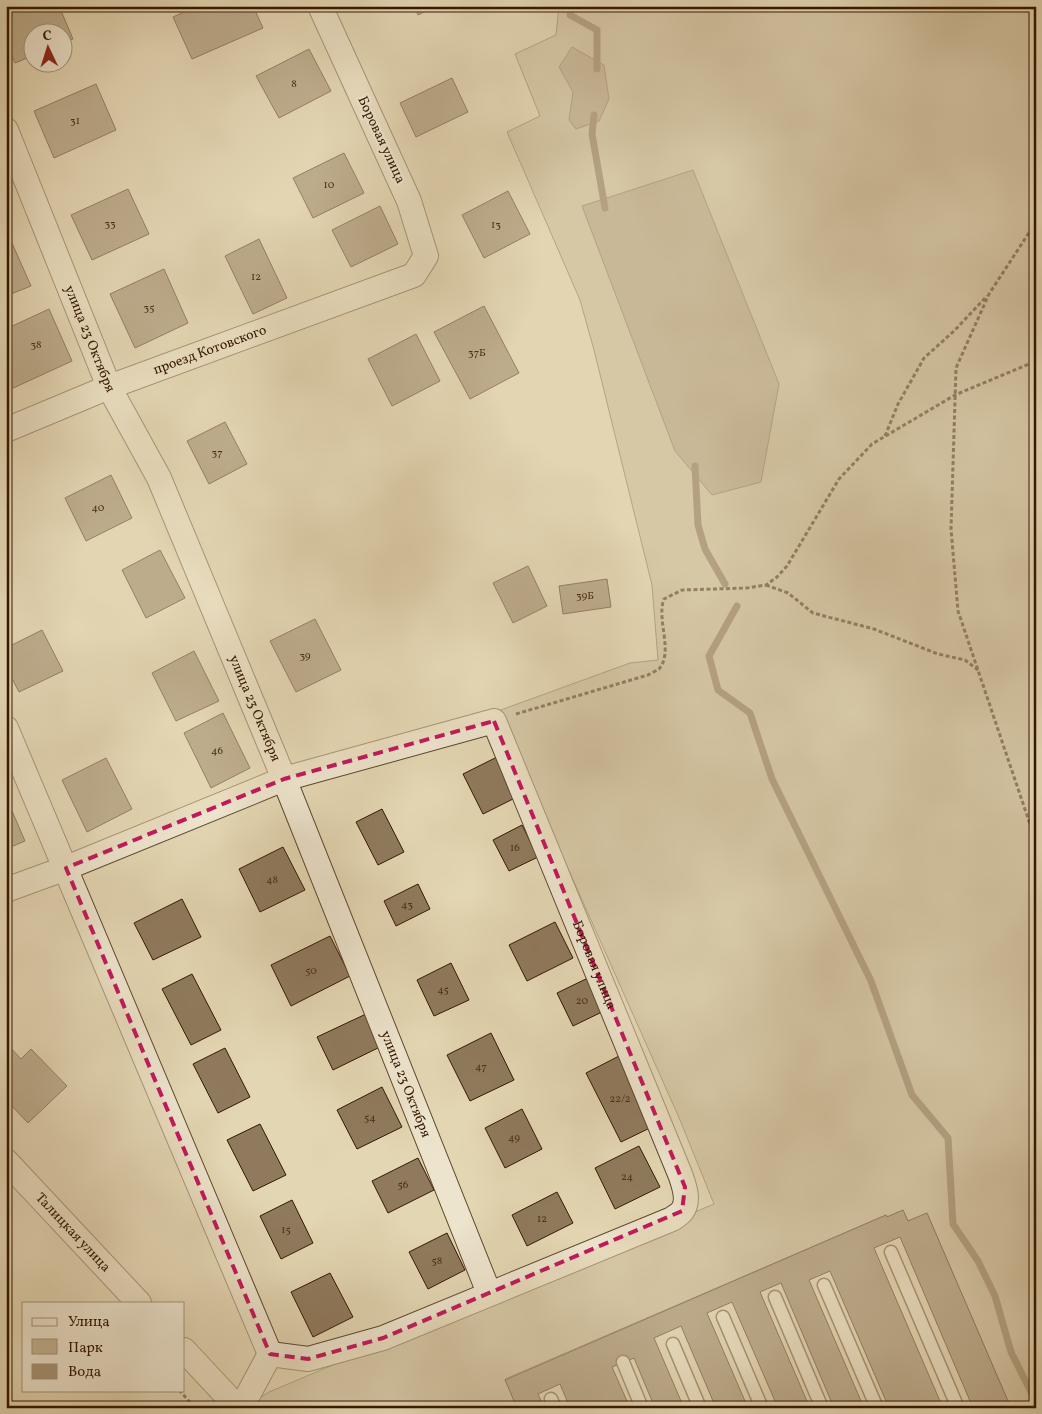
<svg xmlns="http://www.w3.org/2000/svg" width="1042" height="1414" font-family="Vollkorn,serif">
	<style>
		.green { fill: #c5b694; stroke: #7c664a }
		.water { fill: #a89575; stroke: #7a6346 }
		.lines { fill: none; stroke-linecap: round; stroke-linejoin: round }
		.stream { stroke: #7a6346; stroke-width: 7 }
		.building { fill: #8f7a5d; stroke: #341700 }
		.lane-casing { stroke: #60472c; stroke-width: 15 }
		.street-casing { stroke: #60472c; stroke-width: 26 }
		.path { stroke: #341700; stroke-width: 3; stroke-dasharray: 4 2.5; stroke-linecap: butt }
		.lane { stroke: #ede4cd; stroke-width: 12 }
		.street { stroke: #ede4cd; stroke-width: 24 }
		.marked { fill: none; stroke: #c2185b; stroke-width: 4; stroke-dasharray: 10 6; stroke-linejoin: round }
		.labels { text-anchor: middle; dominant-baseline: central; stroke-width: 4.5; stroke-linejoin: round; paint-order: stroke }
		.number-label { font-size: 11px; fill: #4b3017 }
		.street-label { font-size: 14px; fill: #341700; stroke: #ede4cd }
	</style>
	<rect width="100%" height="100%" fill="#e3d6b2"/>
	<filter id="stains"><feTurbulence type="fractalNoise" baseFrequency=".004" numOctaves="4"/><feColorMatrix values="0 0 0 0 .2 0 0 0 0 .09 0 0 0 0 .02 0 0 0 .5 -.17"/></filter>
	<radialGradient id="worn" r=".72"><stop offset=".6" stop-color="#630" stop-opacity="0"/><stop offset="1" stop-color="#630" stop-opacity=".3"/></radialGradient>
	<polygon class="green" points="559,6 1036,6 1036,1408 1011,1408 927,1213 908,1221 903,1210 887,1217 886,1215 505,1379 517,1408 243,1408 269,1392 714,1204 680,1120 498,711 630,663 658,660 652,585 594,350 580,300 507,132 540,116 515,54 556,35"/>
	<g class="water">
		<polygon points="572,47 604,65 609,99 599,121 576,129 569,120 573,92 559,67"/>
		<polygon points="693,170 779,384 761,482 712,495 675,451 582,206"/>
	</g>
	<g class="lines">
		<g class="stream">
			<polyline points="571,6 570,15 597,30 597,69"/>
			<polyline points="594,115 592,134 605,208"/>
			<polyline points="695,466 698,525 705,549 725,584"/>
			<polyline points="737,606 709,656 718,690 750,713 772,779 871,981 912,1095 948,1138 953,1224 978,1261 995,1296 1011,1352 1036,1402"/>
		</g>
	</g>
	<g class="building">
		<polygon points="6,6 59,6 73,39 62,43 62,32 32,32 32,56 15,63 6,44"/>
		<polygon points="197,6 253,6 263,28 192,59 173,17"/>
		<polygon points="414,6 436,6 418,15"/>
		<polygon points="309,49 331,91 279,118 256,76"/>
		<polygon points="452,78 468,112 416,137 400,103"/>
		<polygon points="96,84 116,130 54,158 34,111"/>
		<polygon points="344,153 364,193 313,218 293,178"/>
		<polygon points="128,189 149,234 92,260 71,215"/>
		<polygon points="508,191 530,234 484,258 462,215"/>
		<polygon points="380,206 398,244 351,267 332,230"/>
		<polygon points="259,239 287,298 253,314 225,256"/>
		<polygon points="12,243 31,286 6,296 6,245"/>
		<polygon points="164,269 188,323 135,348 110,294"/>
		<polygon points="484,306 519,373 470,399 434,332"/>
		<polygon points="49,309 72,361 9,390 6,383 6,329"/>
		<polygon points="416,334 440,381 392,406 368,359"/>
		<polygon points="225,422 247,464 209,484 187,441"/>
		<polygon points="111,475 132,518 86,541 65,498"/>
		<polygon points="160,550 185,598 146,618 122,570"/>
		<polygon points="528,566 547,606 513,623 493,583"/>
		<polygon points="607,579 611,607 563,614 559,586"/>
		<polygon points="315,619 341,670 296,692 270,641"/>
		<polygon points="42,630 63,671 19,692 6,667 6,648"/>
		<polygon points="194,651 219,701 176,721 152,673"/>
		<polygon points="223,713 250,768 211,788 184,733"/>
		<polygon points="497,757 517,797 483,814 463,774"/>
		<polygon points="106,758 132,809 87,832 62,780"/>
		<polygon points="6,797 25,841 6,849"/>
		<polygon points="382,809 404,852 378,865 356,822"/>
		<polygon points="522,825 538,857 509,871 493,840"/>
		<polygon points="283,847 305,890 260,912 239,869"/>
		<polygon points="418,884 430,909 396,926 384,901"/>
		<polygon points="182,899 201,937 153,960 134,923"/>
		<polygon points="555,922 573,958 527,981 509,945"/>
		<polygon points="330,936 350,976 291,1006 271,965"/>
		<polygon points="451,963 469,1000 434,1016 417,980"/>
		<polygon points="192,974 221,1030 191,1045 162,989"/>
		<polygon points="590,977 606,1010 573,1026 557,993"/>
		<polygon points="366,1014 382,1046 333,1070 317,1037"/>
		<polygon points="491,1033 514,1080 470,1101 447,1055"/>
		<polygon points="8,1045 21,1059 31,1049 67,1086 28,1123 6,1100 6,1047"/>
		<polygon points="225,1048 250,1097 218,1113 193,1064"/>
		<polygon points="619,1056 654,1126 621,1142 586,1073"/>
		<polygon points="382,1087 402,1127 357,1149 337,1110"/>
		<polygon points="522,1109 542,1149 505,1168 485,1128"/>
		<polygon points="260,1124 286,1175 253,1191 227,1140"/>
		<polygon points="639,1146 660,1187 615,1209 595,1168"/>
		<polygon points="418,1158 434,1190 388,1213 372,1181"/>
		<polygon points="557,1192 573,1223 527,1246 512,1215"/>
		<polygon points="292,1200 313,1243 281,1259 260,1216"/>
		<polygon points="903,1210 908,1221 927,1213 1011,1408 973,1408 900,1237 874,1248 943,1408 889,1408 830,1271 809,1280 864,1408 834,1408 781,1283 760,1292 810,1408 778,1408 732,1302 707,1313 748,1408 716,1408 681,1326 654,1338 684,1408 655,1408 634,1358 612,1367 630,1408 570,1408 560,1384 538,1394 544,1408 517,1408 505,1380 886,1215 887,1217"/>
		<polygon points="447,1233 465,1270 428,1289 409,1252"/>
		<polygon points="330,1273 353,1317 313,1337 291,1292"/>
	</g>
	<g class="lines">
		<defs>
			<g id="lane">
				<polyline points="891,1252 958,1408"/>
				<polyline points="824,1285 877,1408"/>
				<polyline points="775,1297 822,1408"/>
				<polyline points="723,1317 762,1408"/>
				<polyline points="673,1344 700,1408"/>
				<polyline points="623,1362 642,1408"/>
				<polyline points="551,1399 555,1408"/>
			</g>
			<g id="street">
				<path id="s1" d="M6 130 109 387 159 478 284 779 489 1293"/>
				<path id="s2" d="M6 430 109 387 414 275 426 256 409 201 320 6"/>
				<polyline points="6,728 270,1354"/>
				<path id="s3" d="M6 890 66 868 284 779 494 721 680 1174C684 1185 690 1201 682 1211 680 1214 675 1217 672 1219L383 1338 308 1359 270 1354 241 1408"/>
				<path id="s4" d="M6 1161 139 1303"/>
				<polyline points="184,1350 238,1408"/>
			</g>
		</defs>
		<use href="#lane" class="lane-casing"/>
		<use href="#street" class="street-casing"/>
		<g class="path">
			<polyline points="1036,222 989,294 956,368 951,529 958,611 1036,842"/>
			<polyline points="885,436 898,404 924,358 954,331 987,296"/>
			<polyline points="766,585 788,593 813,613 874,629 938,654 965,660 978,670"/>
			<path d="M516 714 648 675C651 673 656 671 659 669 674 652 656 619 664 599L682 590 747 588 766 585 777 577 787 566 839 479 872 444 955 395 1036 361"/>
			<polyline points="179,1390 195,1408"/>
		</g>
		<use href="#lane" class="lane"/>
		<use href="#street" class="street"/>
	</g>
	<path d="M0 0H1042V1414H0ZM494 721 685 1187 682 1211 383 1338 308 1359 270 1354 66 868 284 779Z" fill="#e3d6b2" fill-opacity=".55" fill-rule="evenodd"/>
	<path class="marked" d="M494 721 685 1187 682 1211 383 1338 308 1359 270 1354 66 868 284 779Z"/>
	<g class="labels">
		<g class="number-label">
			<text x="294" y="84">8</text>
			<text x="75" y="121">31</text>
			<text x="329" y="185">10</text>
			<text x="110" y="224">33</text>
			<text x="496" y="225">13</text>
			<text x="256" y="277">12</text>
			<text x="149" y="308">35</text>
			<text x="36" y="345">38</text>
			<text x="477" y="353">37Б</text>
			<text x="217" y="453">37</text>
			<text x="98" y="508">40</text>
			<text x="585" y="596">39Б</text>
			<text x="305" y="656">39</text>
			<text x="217" y="751">46</text>
			<text x="515" y="848">16</text>
			<text x="272" y="880">48</text>
			<text x="407" y="905">43</text>
			<text x="311" y="971">50</text>
			<text x="443" y="990">45</text>
			<text x="582" y="1001">20</text>
			<text x="481" y="1067">47</text>
			<text x="620" y="1099">22/2</text>
			<text x="370" y="1118">54</text>
			<text x="514" y="1138">49</text>
			<text x="627" y="1177">24</text>
			<text x="403" y="1185">56</text>
			<text x="542" y="1219">12</text>
			<text x="286" y="1230">15</text>
			<text x="437" y="1261">58</text>
		</g>
		<g class="street-label">
			<text transform="translate(381 140) rotate(65)">Боровая улица</text>
			<text stroke="none"><textPath href="#s1" startOffset="225">улица 23 Октября</textPath></text>
			<text stroke="none"><textPath href="#s2" startOffset="219">проезд Котовского</textPath></text>
			<text stroke="none"><textPath href="#s1" startOffset="630">улица 23 Октября</textPath></text>
			<text stroke="none"><textPath href="#s3" startOffset="781">Боровая улица</textPath></text>
			<text stroke="none"><textPath href="#s1" startOffset="1035">улица 23 Октября</textPath></text>
			<text stroke="none"><textPath href="#s4" startOffset="98">Талицкая улица</textPath></text>
		</g>
	</g>
	<rect width="1042" height="1414" fill="none" stroke="#e3d6b2" stroke-width="25"/>
	<rect x="8" y="8" width="1027" height="1399" fill="none" stroke="#341700" stroke-width="2.5"/>
	<rect x="12" y="12" width="1017" height="1389" fill="none" stroke="#341700"/>
	<rect x="22" y="1302" width="162" height="90" fill="#ede4cd" stroke="#a3927b"/>
	<rect x="32" y="1318" width="25" height="8" fill="#ede4cd" stroke="#a3927b"/>
	<text x="68" y="1326" font-size="15" fill="#341700">Улица</text>
	<rect x="32" y="1339" width="25" height="15" fill="#c5b694" stroke="#a3927b"/>
	<text x="68" y="1352" font-size="15" fill="#341700">Парк</text>
	<rect x="32" y="1364" width="25" height="15" fill="#a89575" stroke="#a3927b"/>
	<text x="68" y="1376" font-size="15" fill="#341700">Вода</text>
	<g transform="translate(48 48) rotate(356)"><circle r="24" fill="#ede4cd" stroke="#a3927b"/>
	<path d="M0-4L9 19L0 12L-9 19Z" fill="#8f2418"/>
	<text y="-8" font-size="14" font-weight="bold" text-anchor="middle" fill="#341700">С</text>
	</g>
	<rect width="100%" height="100%" filter="url(#stains)"/>
	<rect width="100%" height="100%" fill="url(#worn)"/>
</svg>
